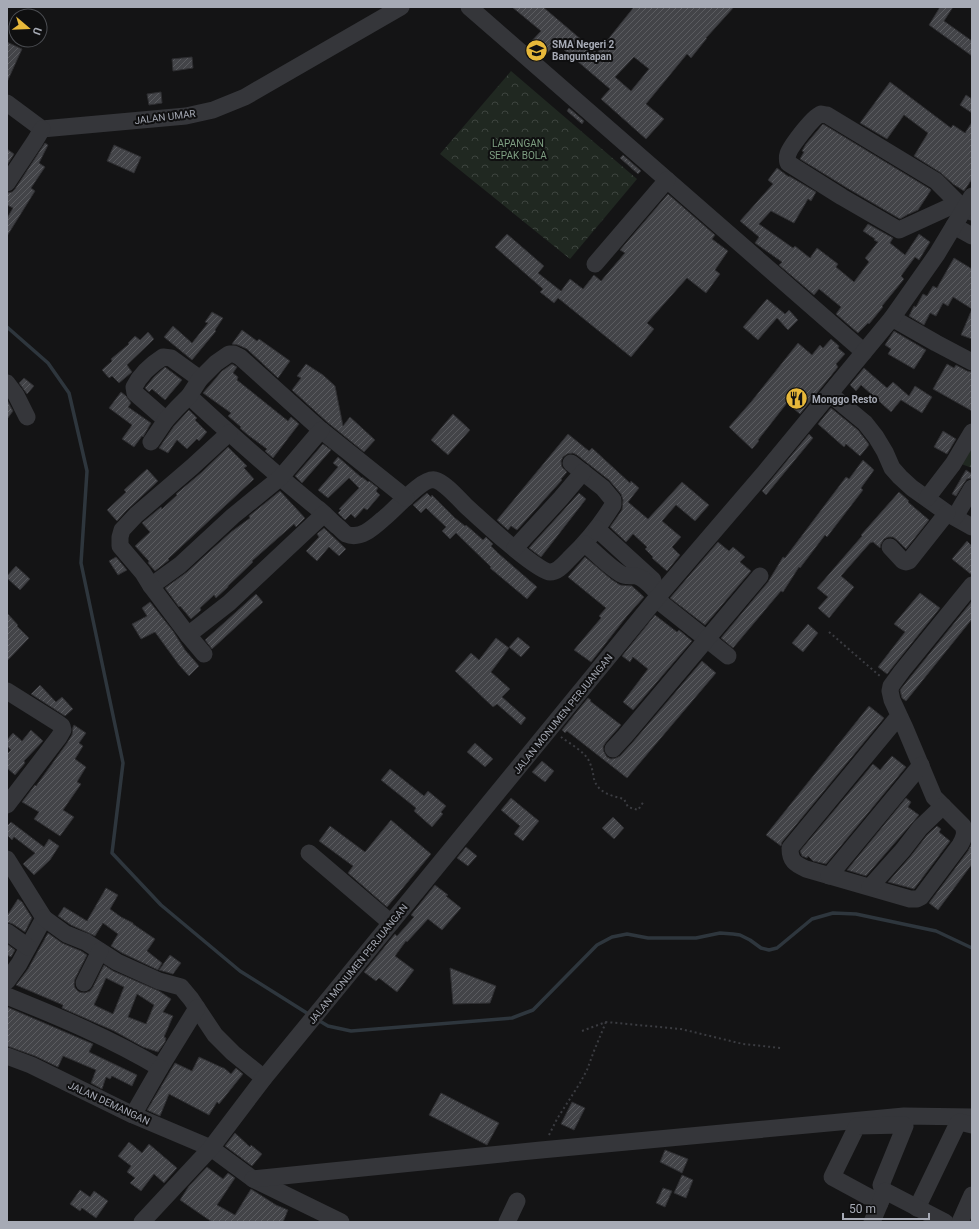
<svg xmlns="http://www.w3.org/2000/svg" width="979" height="1229" font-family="Roboto,sans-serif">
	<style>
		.forest { fill: url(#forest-firs) }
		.park { fill: url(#park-crowns) }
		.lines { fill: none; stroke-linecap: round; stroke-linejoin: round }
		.stream { stroke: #2e363d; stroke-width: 3.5 }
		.building { fill: url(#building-hatch); stroke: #2e2e31; fill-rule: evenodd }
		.path { stroke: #3b3c41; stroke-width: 2; stroke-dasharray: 2 3; stroke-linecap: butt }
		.minor { stroke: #35363a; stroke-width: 17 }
		.labels { text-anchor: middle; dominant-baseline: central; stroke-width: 4; stroke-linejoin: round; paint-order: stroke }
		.poi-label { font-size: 10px; font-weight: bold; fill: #a6aab5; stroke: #0f0f10; text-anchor: start }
		.street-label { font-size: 10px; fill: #a6aab5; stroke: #0f0f10 }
		.park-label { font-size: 10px; fill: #7e9f82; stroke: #0f0f10 }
	</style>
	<defs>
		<pattern id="forest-firs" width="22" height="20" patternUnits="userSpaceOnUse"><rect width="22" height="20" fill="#202821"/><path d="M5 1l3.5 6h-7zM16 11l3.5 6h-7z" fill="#3d443f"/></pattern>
		<pattern id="park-crowns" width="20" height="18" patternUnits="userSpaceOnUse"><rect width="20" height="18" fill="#202821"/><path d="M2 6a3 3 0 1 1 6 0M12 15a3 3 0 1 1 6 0" fill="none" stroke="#3d443f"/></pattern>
		<pattern id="building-hatch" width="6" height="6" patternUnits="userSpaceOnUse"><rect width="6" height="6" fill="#434448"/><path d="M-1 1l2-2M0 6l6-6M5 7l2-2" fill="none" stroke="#5b5c60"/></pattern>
	</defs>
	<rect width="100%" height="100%" fill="#141415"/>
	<polygon class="forest" points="972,434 972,468 956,462"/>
	<polygon class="park" points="511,71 637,179 570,259 440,154"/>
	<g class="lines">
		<g class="stream">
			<polyline points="7,327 48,363 69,393 87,471 81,563 123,763 112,853 161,905 240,971 310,1015"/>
			<polyline points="318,1020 328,1026 351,1031 512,1018 533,1010 597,945 612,937 627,934 648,938 696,938 720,933 733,934 740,935 750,940 761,948 769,950 777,948 812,919 833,913 856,914 936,931 972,948"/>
		</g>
	</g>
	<g class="building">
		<path d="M512 7H543L597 53 634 7H734L706 38H707L691 58 687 54 646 104 664 119 646 139 601 99 610 89 556 43 543 58 528 45 541 31ZM634 57 649 69 631 91 615 77Z"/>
		<polygon points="940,7 953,7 944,21 972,41 972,56 929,25"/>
		<polygon points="7,42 22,49 7,82"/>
		<polygon points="192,57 193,68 173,71 172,59"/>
		<polygon points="890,82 951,128 953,125 965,133 972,122 972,179 964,191 953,184 941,173 914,156 928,133 904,115 887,139 860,123"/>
		<polygon points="161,92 162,103 149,105 147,94"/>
		<polygon points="966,95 972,99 972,113 960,105"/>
		<polygon points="569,108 584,121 582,124 567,111"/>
		<polygon points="823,124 930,189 931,190 918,210 909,214 908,214 907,215 900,219 847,188 800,159 804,152 802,151 806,144"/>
		<polygon points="45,143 48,145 39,163 45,167 31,188 35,191 7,236 7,218 13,208 7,205 7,193 12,192 15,189"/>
		<polygon points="114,145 141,157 134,173 107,161"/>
		<polygon points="7,149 14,154 7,165"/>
		<polygon points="623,155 641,171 638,174 620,158"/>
		<polygon points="777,168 789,177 789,176 816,192 811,201 808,199 794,223 771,211 759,224 793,248 795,246 810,258 817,248 838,264 836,267 854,282 869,262 865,258 878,242 874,240 875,239 863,231 868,224 893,238 890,243 905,255 919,234 930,242 919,260 915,257 901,276 904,279 882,306 883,307 869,324 868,323 858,333 836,314 841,307 819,289 814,295 779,265 782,262 755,243 759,237 740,221 773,184 768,180"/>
		<polygon points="668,194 715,235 712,239 728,251 715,270 720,274 706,293 687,278 647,323 654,329 631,357 558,298 554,303 540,292 543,289 495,247 507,234 544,266 538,273 561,291 570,279 583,289 594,275 601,281 625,253 620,250"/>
		<polygon points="954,258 972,269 972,339 961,335 972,309 953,297 948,306 943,303 936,316 930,313 924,325 909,316 914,306 916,307 923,294 927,296 933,286 937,288"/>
		<polygon points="767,299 785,314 789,310 798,320 788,330 777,318 758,340 743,327"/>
		<polygon points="212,312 223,318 215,330 216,331 192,360 164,337 173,326 192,343 208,323 205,322"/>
		<polygon points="242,330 257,341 259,339 290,361 278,378 247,349 238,345 232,344"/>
		<polygon points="894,331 926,350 914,369 888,354 891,349 885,345"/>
		<polygon points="148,332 154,339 127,365 132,372 119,383 112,376 109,378 102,370 112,361 111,359 129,344 128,343 135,336 140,340"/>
		<polygon points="831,339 839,346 838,348 845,354 836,364 838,367 800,414 787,403 758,440 759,441 752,449 729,427 751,402 798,343 812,355 820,345 823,348"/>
		<polygon points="232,364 237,367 233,373 238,377 237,380 288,421 291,417 299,424 273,458 265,451 267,449 248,435 240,428 241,427 228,416 231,413 203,393 222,371"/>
		<polygon points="306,364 323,375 335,386 343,426 350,417 375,440 364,452 327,422 292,390 301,378 297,376"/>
		<polygon points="947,364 954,368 956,365 967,371 972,372 972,411 933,389"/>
		<polygon points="165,367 182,380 165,400 152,389 149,392 145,388 154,377"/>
		<polygon points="864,368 887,388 893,382 909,396 915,386 932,397 922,413 901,400 891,412 861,385 856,391 850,385"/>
		<polygon points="24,378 34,386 27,394 19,383"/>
		<polygon points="121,392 126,396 131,403 128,407 151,423 143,437 142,436 134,447 122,439 132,425 109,408"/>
		<polygon points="7,400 13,411 7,419"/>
		<polygon points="831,408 858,430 868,443 869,445 860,456 846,444 844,447 818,424"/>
		<polygon points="189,410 197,418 195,420 207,432 199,441 197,439 187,449 177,440 168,453 159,448 174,426"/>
		<polygon points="453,414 470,430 448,455 431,440"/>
		<polygon points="943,431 956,439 947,454 934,447"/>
		<polygon points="568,434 589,451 592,448 630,483 631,481 639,488 628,502 648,519 682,482 709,505 695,521 676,505 662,521 681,537 672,547 680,555 667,571 652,558 653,557 645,549 647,547 633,534 626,542 610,527 622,510 623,500 621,494 609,480 577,455 573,453 567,454 563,457 561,461 562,467 567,472 561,479 562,480 517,530 511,526 508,530 497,520"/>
		<polygon points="809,434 813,438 766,495 762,491"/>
		<polygon points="323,444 331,450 302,483 295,476"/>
		<polygon points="228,447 247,466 244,468 254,479 168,559 169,560 155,571 148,563 149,561 135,546 150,532 142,523 161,507 162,509 177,495 176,494 202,472"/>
		<polygon points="338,457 362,478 362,477 368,482 369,481 378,488 376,491 380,495 367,510 364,508 355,518 351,514 345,520 338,513 341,510 339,509 359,488 349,478 328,498 318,490 338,467 333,463"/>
		<polygon points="863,460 874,470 861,488 863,490 827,537 825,535 800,568 799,567 783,592 781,591 733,648 721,638 768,582 783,557 785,558 846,477 849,479"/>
		<polygon points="147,469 158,481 126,511 117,521 107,510 126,492 124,490"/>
		<polygon points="966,470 972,474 972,478 967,479 964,483 956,496 952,494"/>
		<polygon points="280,491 305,518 296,527 294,524 252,561 253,562 228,586 228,587 216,598 214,595 200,608 201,610 191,619 180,606 179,607 165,588 187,572 231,532 250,518 249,516"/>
		<polygon points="899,492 909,501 908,502 929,520 906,549 897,540 893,537 888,537 884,539 881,544 880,548 873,542 870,543 841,576 854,587 829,618 818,608 828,597 817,588 862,536 861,535"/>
		<polygon points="427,493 431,497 432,495 455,518 465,526 466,525 483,540 486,537 493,544 491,546 499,554 537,587 527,599 490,568 491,567 456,533 450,539 442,531 446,527 426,508 421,513 413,505"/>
		<polygon points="579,493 586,499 541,557 529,548"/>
		<polygon points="324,528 346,549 339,556 329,547 317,561 306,551 319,537 317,534"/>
		<polygon points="967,541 972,546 972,575 952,559"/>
		<polygon points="718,542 729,551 733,547 745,557 740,562 751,571 705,625 670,598"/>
		<polygon points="116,557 127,570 118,575 109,561"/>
		<polygon points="585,557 611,579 620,585 632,586 644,597 627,616 591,662 574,650 601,618 599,616 606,608 568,577"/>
		<polygon points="16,566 30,579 20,590 7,578 7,576"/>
		<polygon points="920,593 940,608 887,674 878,667 905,632 894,624"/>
		<polygon points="256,594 263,602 212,649 205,640"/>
		<polygon points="972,601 972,619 906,701 902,698 900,690"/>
		<polygon points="150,602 173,631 185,650 199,666 189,676 179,665 155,632 141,639 132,624 147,616 142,608"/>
		<polygon points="7,613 18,625 17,626 29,638 7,661"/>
		<polygon points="655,615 677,632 679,630 692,641 633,710 623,702 648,669 633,657 630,662 622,656"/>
		<polygon points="808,624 818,633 803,652 792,643"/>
		<polygon points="518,637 530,647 521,657 509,647"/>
		<polygon points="496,638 509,648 491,672 510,689 502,697 526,718 521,725 497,704 493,707 455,671 471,653 479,660"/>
		<polygon points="702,661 716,673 627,778 567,731 565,733 562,730 588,698 591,700 590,701 621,725 606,742 603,747 604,752 607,757 611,759 616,758 620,756 632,743"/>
		<polygon points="40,685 56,702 62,697 73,709 65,716 31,694"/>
		<polygon points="869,706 884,718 782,842 781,846 766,835"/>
		<polygon points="74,725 86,733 79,743 83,746 75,759 86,767 77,782 81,784 63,810 74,817 60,836 34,819 39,812 22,802 35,785 36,786 67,743 72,735 73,727"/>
		<polygon points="31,730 43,741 24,761 25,763 15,775 7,768 7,754 11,750 7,746 7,740 13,733 22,741"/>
		<polygon points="475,743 493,759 485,767 467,752"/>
		<polygon points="892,756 906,767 826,864 813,861 808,856 807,858 802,856 800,851 873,764 880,770"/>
		<polygon points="542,761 554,771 545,782 532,772"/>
		<polygon points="390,769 424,796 428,791 446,806 441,812 443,814 432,827 414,811 416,808 381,780"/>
		<polygon points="511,798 539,821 523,841 514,834 520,826 501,810"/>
		<polygon points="906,798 911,802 908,807 919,815 866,876 847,870"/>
		<polygon points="613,817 624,828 614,839 602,828"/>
		<polygon points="391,820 431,854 387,907 348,873 353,866 319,841 330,826 365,852"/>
		<polygon points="11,822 44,847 49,839 59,846 50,860 34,875 23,864 35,853 14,837 12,840 7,835 7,826"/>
		<polygon points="937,826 941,829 939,832 950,841 914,889 888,882 910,857 927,835"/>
		<polygon points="972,843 972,864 938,910 929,903 968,851"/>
		<polygon points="466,847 477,856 468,866 457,858"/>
		<polygon points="435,885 448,895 446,896 461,908 442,930 428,919 407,942 406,941 395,956 414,970 397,992 379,978 376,981 364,972 395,934 397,936 414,917 411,915"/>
		<polygon points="106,888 118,895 110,909 121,917 133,923 133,924 155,939 147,951 162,963 158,970 122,953 111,946 118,934 103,923 95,936 71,925 58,916 64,907 87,921"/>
		<polygon points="18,899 22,902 32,918 25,932 13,924 7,922 7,916"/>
		<path d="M48 933 62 943 81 951 87 955 75 979 74 984 75 988 79 992 85 993 90 991 93 987 104 965 113 971 159 991 171 999 163 1012 173 1016 164 1037 166 1038 165 1042 158 1052 143 1047 114 1031 62 1008 63 1005 16 985 28 969ZM106 978 124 987 113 1014 94 1005ZM137 994 154 1005 146 1024 128 1017Z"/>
		<polygon points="7,944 15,950 11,957 7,955"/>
		<polygon points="170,955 181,963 173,974 159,970"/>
		<polygon points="450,968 496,986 490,1003 453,1004"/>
		<polygon points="7,1007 93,1044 89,1052 137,1075 132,1086 112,1076 110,1079 106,1077 102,1089 91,1083 96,1070 63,1056 58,1067 35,1056 7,1046"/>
		<polygon points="199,1057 223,1068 224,1068 231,1074 236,1068 243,1074 219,1104 217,1102 209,1115 169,1094 160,1116 147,1110 175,1063 192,1071"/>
		<polygon points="441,1093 499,1123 487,1145 429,1115"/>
		<polygon points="572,1102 585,1108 574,1130 561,1124"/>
		<polygon points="235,1133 250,1147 251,1145 262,1154 252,1166 225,1146"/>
		<polygon points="129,1142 142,1153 149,1144 177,1168 164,1183 154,1174 141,1191 130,1183 135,1178 127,1172 131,1166 118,1156"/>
		<polygon points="665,1150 688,1159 682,1173 660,1162"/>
		<polygon points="207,1167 223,1179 228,1173 235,1178 217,1205 235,1215 251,1189 276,1205 288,1210 283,1222 212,1222 180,1200 189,1186"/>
		<polygon points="682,1175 693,1180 686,1198 674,1193"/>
		<polygon points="663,1188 672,1191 665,1207 656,1203"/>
		<polygon points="80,1190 90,1197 94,1191 108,1201 96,1218 82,1208 80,1211 70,1204"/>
	</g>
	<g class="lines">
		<g class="path">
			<polyline points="829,632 881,677"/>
			<path d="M561 737C569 743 585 752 589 761 592 767 593 773 594 779 598 793 612 796 624 799L628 807 638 810 644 801"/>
			<polyline points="582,1031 606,1022 681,1029 743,1044 781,1048"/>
			<polyline points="549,1135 557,1119 580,1083 587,1070 594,1051 606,1022"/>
		</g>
		<g class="minor">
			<polyline points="469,7 864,352"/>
			<polyline points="7,103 42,129 186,116 213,110 245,97 401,7"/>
			<polyline points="7,183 35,141 42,129"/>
			<path d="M958 203 899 230 842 197 788 163C787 159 787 157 788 154 790 147 815 114 821 114 822 114 826 115 827 115L936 181 958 203 972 212"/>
			<polyline points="954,226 972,236"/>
			<polyline points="595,264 667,180"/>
			<polyline points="892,318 936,343 972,362"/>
			<polyline points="7,383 16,395 27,417"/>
			<polyline points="830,394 865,423 876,437 885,452 892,468 900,477 912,488 947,513 972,527"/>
			<path d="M189 396C231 435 273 472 317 508 324 513 330 520 337 526 340 528 343 532 346 534 360 540 373 528 383 519 394 511 422 477 435 480 444 482 458 498 465 505 477 516 537 572 550 572 558 572 564 564 569 559 587 542 600 526 613 505V500L603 488 571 463"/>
			<path d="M166 420 135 393 134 387C140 375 152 364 163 357L171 358 200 379"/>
			<polyline points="151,442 166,420 177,408 189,396 200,379 216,363 229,354 234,354 240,357 321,430 406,498"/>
			<polyline points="927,498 953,464 972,432"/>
			<polyline points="955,517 972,488"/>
			<polyline points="597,529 653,580"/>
			<path d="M585 544C597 554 608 566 621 574 626 577 631 575 636 576 645 578 653 589 660 595"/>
			<polyline points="890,547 903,561 906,562 909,561 947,513"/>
			<polyline points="515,548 561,498 583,472"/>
			<polyline points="151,586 180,565 233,516 281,477 321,430"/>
			<polyline points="656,599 728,656"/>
			<polyline points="188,635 229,603 324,514"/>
			<polyline points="204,654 188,635 151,586 143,573 120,546 120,537 122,530 136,515 192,467 229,433"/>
			<polyline points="7,691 58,723 62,726 63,730 59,737 7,805"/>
			<path d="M899 716 790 848C790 861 795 864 806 869L910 899H917L921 897 960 845C964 838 966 833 963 826L934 797 905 728 892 700 890 691 891 686 902 671 972 585"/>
			<polyline points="613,749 625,736 760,576"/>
			<polyline points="309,853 391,923"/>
			<polyline points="7,859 44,918 19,964 7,981"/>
			<polyline points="829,876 921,765"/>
			<polyline points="870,887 903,850 920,828 943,806"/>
			<polyline points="44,918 66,934 86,942 117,962 159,981 181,987 191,999 215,1035 233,1053 264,1078"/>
			<polyline points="7,932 28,947"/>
			<polyline points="84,983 100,951"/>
			<path d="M7 996C59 1017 112 1039 160 1068L197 1008"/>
			<polyline points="7,1056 31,1065 133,1115 211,1148 253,1179 341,1222"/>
			<polyline points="133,1115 160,1068"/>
			<polyline points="253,1179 541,1150 904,1116 972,1117"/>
			<polyline points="880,1203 832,1177 857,1126 904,1125 905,1126 881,1185 882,1188 885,1191"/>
			<polyline points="917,1208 958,1123 960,1122 972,1125"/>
			<polyline points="142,1222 211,1148 264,1078 656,599 765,472 892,318 937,254 972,196"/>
			<polyline points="507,1222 517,1201"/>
			<polyline points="872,1222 885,1191 945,1222"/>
			<polyline points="960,1222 972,1195"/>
		</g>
	</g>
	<defs>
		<symbol id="school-disc" viewBox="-11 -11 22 22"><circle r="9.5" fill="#e7b83a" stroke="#0f0f10"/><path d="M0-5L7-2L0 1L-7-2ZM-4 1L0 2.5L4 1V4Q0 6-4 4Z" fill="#111"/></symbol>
		<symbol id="restaurant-disc" viewBox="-11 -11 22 22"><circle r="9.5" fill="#e7b83a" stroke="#0f0f10"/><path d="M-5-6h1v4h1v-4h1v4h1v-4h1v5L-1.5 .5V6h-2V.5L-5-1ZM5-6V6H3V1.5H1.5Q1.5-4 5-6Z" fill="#111"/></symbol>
	</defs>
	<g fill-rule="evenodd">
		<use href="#school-disc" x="524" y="38" width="25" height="25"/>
		<use href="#restaurant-disc" x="784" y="386" width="25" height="25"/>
	</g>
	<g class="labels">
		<g class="poi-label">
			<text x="552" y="44">SMA Negeri 2<tspan x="552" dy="12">Banguntapan</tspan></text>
			<text x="812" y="399">Monggo Resto</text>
		</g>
		<g class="street-label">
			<text transform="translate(165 117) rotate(-7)">JALAN UMAR</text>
			<text transform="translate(563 714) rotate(-51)">JALAN MONUMEN PERJUANGAN</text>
			<text transform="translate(358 964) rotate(-51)">JALAN MONUMEN PERJUANGAN</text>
			<text transform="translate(109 1103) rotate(25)">JALAN DEMANGAN</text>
		</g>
		<g class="park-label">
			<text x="518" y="143">LAPANGAN<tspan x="518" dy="12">SEPAK BOLA</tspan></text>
		</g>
	</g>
	<rect width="979" height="1229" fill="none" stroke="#a6aab5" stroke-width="16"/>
	<g transform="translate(28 28) rotate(109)"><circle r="19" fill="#0f0f10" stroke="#4b4d52"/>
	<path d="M0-3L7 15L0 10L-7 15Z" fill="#e7b83a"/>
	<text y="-6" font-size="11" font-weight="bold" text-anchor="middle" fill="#a6aab5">U</text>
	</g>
	<path d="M843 1213v6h86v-6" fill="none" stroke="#a6aab5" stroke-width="2"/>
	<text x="849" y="1213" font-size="12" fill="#a6aab5" stroke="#0f0f10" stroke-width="3" paint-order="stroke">50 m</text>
</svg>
